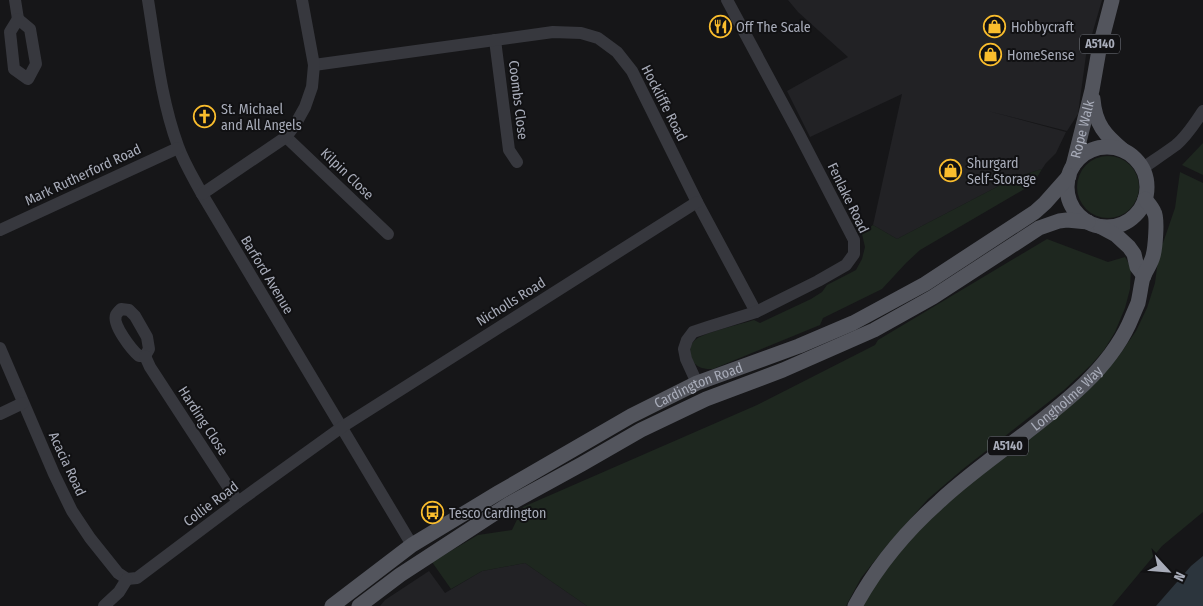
<svg xmlns="http://www.w3.org/2000/svg" width="1203" height="606" font-family="'Fira Sans Condensed',sans-serif">
	<style>
		.built { fill: #222225 }
		.green { fill: #1e271f }
		.water { fill: #2c353d }
		.lines { fill: none; stroke-linecap: round; stroke-linejoin: round }
		.minor { stroke: #37383e; stroke-width: 12 }
		.major { stroke: #53555d; stroke-width: 15 }
		.labels { text-anchor: middle; dominant-baseline: central; stroke-width: 4; stroke-linejoin: round; paint-order: stroke }
		.shield { fill: #111113; stroke: #7b7e87; stroke-width: 1 }
		.shield-label { font-size: 12px; font-weight: bold; fill: #a8acb9 }
		.poi-label { font-size: 14px; fill: #a8acb9; stroke: #111113; text-anchor: start }
		.street-label { font-size: 14px; fill: #a8acb9; stroke: #111113 }
	</style>
	<rect width="100%" height="100%" fill="#161618"/>
	<g class="built">
		<polygon points="788,0 1102,0 1086,55 1078,114 1067,131 988,111 1066,132 1056,153 1046,163 1042,169 1016,177 897,239 873,225 902,94 810,137 787,91 848,57 798,12"/>
		<polygon points="525,563 587,606 380,606 385,600 429,571 445,593 482,571"/>
	</g>
	<g class="green">
		<polygon points="1203,143 1203,175 1182,165"/>
		<circle cx="1108" cy="187" r="31"/>
		<path d="M1042 169 1033 184 920 250 906 263 882 289 823 318 820 325 713 369C705 369 698 369 693 361 689 354 689 345 695 340 702 333 742 324 754 320L760 323 811 299 822 292 827 285 856 270 862 259 865 247 862 234 873 225 897 239 1016 177Z"/>
		<polygon points="1180,172 1203,183 1203,512 1162,546 1112,606 862,606 868,595 900,551 933,514 1118,357 1136,331 1147,308 1155,283 1160,244 1163,243 1175,208"/>
		<polygon points="1047,239 1108,262 1125,257 1131,267 1130,289 1125,308 1115,332 1104,350 1091,365 1064,390 963,469 928,499 888,544 861,578 846,606 587,606 525,563 482,571 451,589 432,562 478,535 512,530 523,507 757,405 875,345 878,340"/>
	</g>
	<polygon class="water" points="1203,556 1203,606 1156,606 1191,566"/>
	<g class="lines">
		<g class="minor">
			<polyline points="15,0 18,19"/>
			<path d="M148 0C156 49 161 100 178 146 184 163 194 179 202 194L412 545"/>
			<polygon points="18,19 30,29 36,64 28,79 14,69 10,32"/>
			<polyline points="495,40 509,150 517,162"/>
			<polyline points="314,65 553,32 581,33 598,38 617,52 632,71 697,202 756,312"/>
			<polyline points="286,137 388,234"/>
			<path d="M1143 168C1153 161 1165 153 1176 145 1187 136 1195 123 1203 111"/>
			<polyline points="202,194 286,137 295,125 305,107 312,87 314,65 302,0"/>
			<polyline points="0,230 178,148"/>
			<path d="M121 309 129 310 135 316 147 337 149 349 145 356H139C132 350 112 325 116 315 117 313 119 311 121 309Z"/>
			<polyline points="0,348 54,474 72,511 90,538 118,573 127,579"/>
			<polyline points="145,356 150,367 238,502"/>
			<polyline points="697,383 686,359 684,349 687,340 693,332 708,327 756,312 818,281 846,265 854,254 854,240 798,132 727,0"/>
			<polyline points="0,414 23,403"/>
			<polyline points="127,579 137,578 238,502 342,427 697,202"/>
			<polyline points="104,606 119,592 127,579"/>
		</g>
		<g class="major">
			<path d="M1093 99C1095 124 1105 135 1123 150"/>
			<circle cx="1107" cy="187" r="40"/>
			<path id="s1" d="M1073 166 1092 90 1099 50 1112 0"/>
			<polyline points="1101,227 1116,235 1129,247 1134,254 1137,267 1144,276"/>
			<path id="s2" d="M332 606 412 545 498 493 631 416 697 383 799 346 853 323 925 284 1035 212 1045 203 1069 176"/>
			<polyline points="359,606 400,575 509,504 582,464 641,430 706,399 783,370 874,330 933,297 1039,228 1059,221 1067,220 1088,222"/>
			<path id="s3" d="M855 606C877 566 906 531 940 501 966 477 995 456 1023 435 1063 404 1107 371 1129 324 1132 317 1135 310 1138 303 1140 294 1141 285 1143 277 1146 270 1151 264 1153 256 1155 249 1158 218 1154 212 1152 207 1148 203 1145 199"/>
		</g>
	</g>
	<defs>
		<symbol id="restaurant-ring" viewBox="-11 -11 22 22"><circle r="9.5" fill="#111113" stroke="#fabd2d" stroke-width="1.5"/><path d="M-5-6h1v4h1v-4h1v4h1v-4h1v5L-1.5 .5V6h-2V.5L-5-1ZM5-6V6H3V1.5H1.5Q1.5-4 5-6Z" fill="#fabd2d"/></symbol>
		<symbol id="shop-ring" viewBox="-11 -11 22 22"><circle r="9.5" fill="#111113" stroke="#fabd2d" stroke-width="1.5"/><path d="M-5-2.5h2.3a2.7 3.5 0 0 1 5.4 0H5L5.5 6h-11ZM-1.5-2.5h3a1.5 2.3 0 0 0-3 0Z" fill="#fabd2d"/></symbol>
		<symbol id="church-ring" viewBox="-11 -11 22 22"><circle r="9.5" fill="#111113" stroke="#fabd2d" stroke-width="1.5"/><path d="M-1.2-6h2.4v3.5h3.3v2.4h-3.3V6h-2.4V-.1h-3.3v-2.4h3.3Z" fill="#fabd2d"/></symbol>
		<symbol id="bus-ring" viewBox="-11 -11 22 22"><circle r="9.5" fill="#111113" stroke="#fabd2d" stroke-width="1.5"/><path d="M-5-6H5V4H4V6H2V4H-2V6H-4V4H-5ZM-3.5-4V0h7V-4ZM-3.5 1.2v1.5H-2V1.2ZM2 1.2v1.5H3.5V1.2Z" fill="#fabd2d"/></symbol>
	</defs>
	<g fill-rule="evenodd">
		<use href="#restaurant-ring" x="708" y="14" width="25" height="25"/>
		<use href="#shop-ring" x="982" y="14" width="25" height="25"/>
		<use href="#shop-ring" x="978" y="42" width="25" height="25"/>
		<use href="#church-ring" x="192" y="104" width="25" height="25"/>
		<use href="#shop-ring" x="938" y="158" width="25" height="25"/>
		<use href="#bus-ring" x="420" y="500" width="25" height="25"/>
	</g>
	<g class="labels">
		<g class="shield">
			<rect x="1080" y="34.5" width="40" height="19" rx="4"/>
			<rect x="988" y="436.5" width="40" height="19" rx="4"/>
		</g>
		<g class="shield-label">
			<text x="1100" y="44">A5140</text>
			<text x="1008" y="446">A5140</text>
		</g>
		<g class="poi-label">
			<text x="736" y="27">Off The Scale</text>
			<text x="1011" y="27">Hobbycraft</text>
			<text x="1007" y="55">HomeSense</text>
			<text x="221" y="109">St. Michael<tspan x="221" dy="16">and All Angels</tspan></text>
			<text x="967" y="163">Shurgard<tspan x="967" dy="16">Self-Storage</tspan></text>
			<text x="449" y="513">Tesco Cardington</text>
		</g>
		<g class="street-label">
			<text transform="translate(518 100) rotate(83)">Coombs Close</text>
			<text transform="translate(664 103) rotate(63)">Hockliffe Road</text>
			<text stroke="none"><textPath href="#s1" startOffset="38">Rope Walk</textPath></text>
			<text transform="translate(347 174) rotate(44)">Kilpin Close</text>
			<text transform="translate(83 175) rotate(-25)">Mark Rutherford Road</text>
			<text transform="translate(848 198) rotate(64)">Fenlake Road</text>
			<text transform="translate(267 275) rotate(59)">Barford Avenue</text>
			<text transform="translate(511 302) rotate(-32)">Nicholls Road</text>
			<text stroke="none"><textPath href="#s2" startOffset="429">Cardington Road</textPath></text>
			<text stroke="none"><textPath href="#s3" startOffset="299">Longholme Way</textPath></text>
			<text transform="translate(203 421) rotate(57)">Harding Close</text>
			<text transform="translate(67 464) rotate(65)">Acacia Road</text>
			<text transform="translate(211 504) rotate(-37)">Collie Road</text>
		</g>
	</g>
	<g transform="translate(1168 571) rotate(116)" stroke="#111113" stroke-width="4" paint-order="stroke">
	<path d="M0-4L9 19L0 12L-9 19Z" fill="#a8acb9"/>
	<text y="-8" font-size="14" font-weight="bold" text-anchor="middle" fill="#a8acb9">N</text>
	</g>
</svg>
